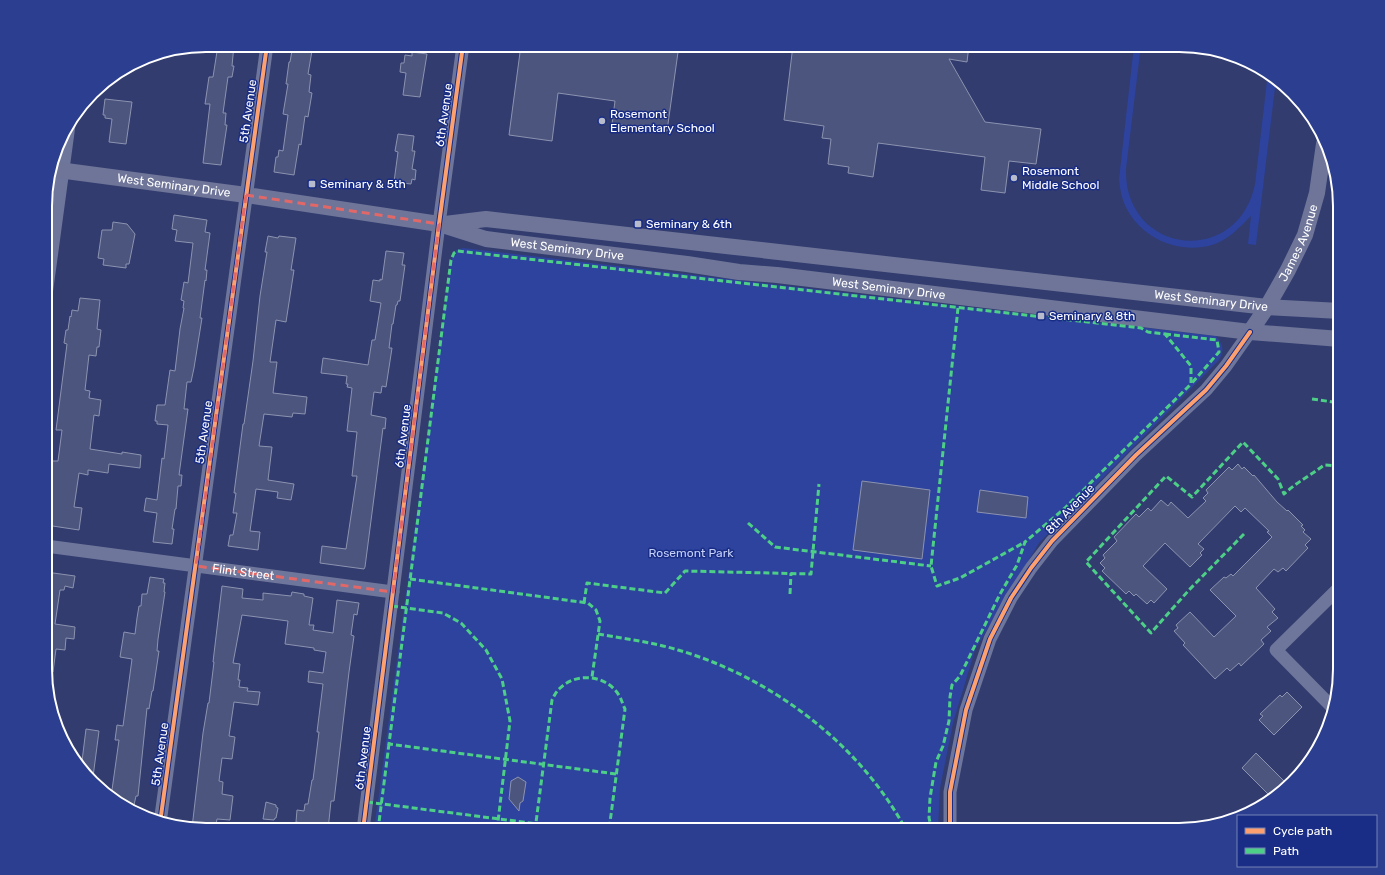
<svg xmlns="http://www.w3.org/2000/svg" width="1385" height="875" font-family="Rubik,sans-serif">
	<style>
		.green { fill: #2d439d }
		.building { fill: #4c557d; stroke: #8c93b1 }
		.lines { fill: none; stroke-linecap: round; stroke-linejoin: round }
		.minor { stroke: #6e769b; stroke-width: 13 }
		.major { stroke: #6e7599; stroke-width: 16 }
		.quiet { stroke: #4dcf88; stroke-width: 3; stroke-dasharray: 6 3; stroke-linecap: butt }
		.cycleway-casing { stroke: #192d86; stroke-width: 6 }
		.cycleway { stroke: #fca06f; stroke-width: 4 }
		.marked { fill: none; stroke: #e26868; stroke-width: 3; stroke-dasharray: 8 5; stroke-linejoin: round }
		.poi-dot { fill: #b7bbcc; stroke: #192d86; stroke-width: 1.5 }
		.labels { text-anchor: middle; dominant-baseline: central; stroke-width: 3; stroke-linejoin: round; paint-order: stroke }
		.street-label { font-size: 12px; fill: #fff; stroke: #192d86 }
		.poi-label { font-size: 12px; fill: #fff; stroke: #192d86; text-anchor: start }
		.park-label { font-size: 12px; fill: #c5d0f9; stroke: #192d86 }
		.rim { fill: none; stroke: #fff; stroke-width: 2 }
	</style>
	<rect width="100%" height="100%" fill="#323c6e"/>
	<g class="green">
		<path d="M1134 45H1141L1126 169C1124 255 1238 268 1255 184L1268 72 1276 80 1256 245 1248 244 1251 216C1240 227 1230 238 1215 244 1183 255 1145 241 1128 211 1122 201 1120 190 1119 179Z"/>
		<path d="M463 248 1216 336C1223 345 1225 349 1219 360L1039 543 975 650 953 723 940 788 938 830H374L451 260 456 250Z"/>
	</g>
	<g class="building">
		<polygon points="218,45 234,45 232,66 234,66 232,77 228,77 223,113 226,113 225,125 227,125 221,165 203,163 210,104 205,104 209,77 213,77"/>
		<polygon points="293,45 313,45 308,74 311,75 309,92 312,93 308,117 305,116 301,145 299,144 294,175 274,172 276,157 278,157 279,150 283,151 288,115 283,114 288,84 286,84 289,62 290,62"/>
		<polygon points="521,45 679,45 667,131 612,124 615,101 558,93 552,141 509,135"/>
		<polygon points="793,45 969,45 967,62 949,59 985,122 1041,129 1036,164 1009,161 1005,193 981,190 985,157 878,143 873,177 848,173 849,167 828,164 831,139 822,138 824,126 784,120"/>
		<polygon points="412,52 427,54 420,97 403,95 406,73 400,72 401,63 404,63 405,55 412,56"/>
		<polygon points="105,99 132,102 126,144 109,142 112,119 105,118 105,115 103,115"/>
		<polygon points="398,134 414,136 412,151 415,151 412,169 416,170 415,180 412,179 411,184 394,182 398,152 395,151"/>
		<polygon points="174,215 207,220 205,232 210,233 205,270 207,270 206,281 205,280 200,318 202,318 194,368 191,382 187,382 184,409 188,409 179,475 182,475 181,486 178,486 176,509 175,509 172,529 174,529 172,544 153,542 157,513 144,511 146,498 157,500 162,458 164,459 168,425 157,424 157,421 155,421 157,405 165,405 170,370 175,371 180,329 184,308 183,308 184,301 181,300 184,282 188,283 193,243 175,241 177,230 172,229"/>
		<polygon points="113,222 127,224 135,234 129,264 126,264 126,268 103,265 104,259 98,258 102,230 112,230"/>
		<polygon points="268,236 278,238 279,236 296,238 291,270 294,270 286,322 276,320 270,362 277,362 273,393 307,397 305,414 293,413 292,417 264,414 259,446 272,447 268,480 294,484 291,500 277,498 278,492 256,489 250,531 260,532 258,550 228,546 230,535 233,535 237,513 233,513 236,493 234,493 243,424 244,424 253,361 260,296 267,252 265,252"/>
		<polygon points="386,251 404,253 402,265 405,265 400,301 398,301 397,305 396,305 393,324 392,324 389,348 392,348 386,387 382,386 381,393 374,392 371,415 386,418 385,429 383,428 365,567 364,569 320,563 322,546 346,549 357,476 352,476 357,432 347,431 352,388 347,387 348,384 346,384 347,376 321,373 323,358 368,365 372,340 375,340 381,303 370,301 373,280 380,281 380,279 382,280"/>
		<polygon points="80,298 100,300 97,329 101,330 99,347 97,347 96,356 89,355 85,390 90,391 89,398 101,400 99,416 94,415 90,449 122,454 122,452 141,455 140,468 109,464 108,473 88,470 88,475 79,473 74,507 82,508 79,530 46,525 46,480 49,481 51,461 58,461 62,430 56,430 67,344 64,343 66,330 68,330 70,316 71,317 72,310 78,311"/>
		<polygon points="1238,464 1242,469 1244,467 1253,476 1254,475 1277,502 1287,511 1288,510 1303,525 1301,526 1305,530 1303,532 1311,539 1305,545 1308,548 1286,571 1283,568 1278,572 1274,569 1256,588 1275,609 1272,612 1278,618 1267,627 1271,631 1261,640 1264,644 1241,666 1239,663 1230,671 1227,668 1215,679 1183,645 1185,643 1174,631 1178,628 1176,625 1190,612 1214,637 1236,616 1210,590 1224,577 1226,578 1231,574 1233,576 1272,537 1267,532 1269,531 1245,508 1241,512 1235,506 1198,544 1204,549 1200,553 1202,555 1190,567 1165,543 1143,566 1167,589 1154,603 1151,600 1147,604 1136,594 1134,596 1129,591 1126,594 1102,571 1105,568 1100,563 1105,558 1103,555 1117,541 1114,537 1136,514 1139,517 1148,508 1151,511 1161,500 1168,506 1171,502 1188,518 1206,501 1203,498 1208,493 1206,490 1229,467 1232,470"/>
		<polygon points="862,481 930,490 922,559 853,550"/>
		<polygon points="980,490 1028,497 1026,518 977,512"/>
		<polygon points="46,572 75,576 73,588 65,586 64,590 60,590 55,624 75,627 74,639 66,638 65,650 56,649 53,672 46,672"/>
		<polygon points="150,577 164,579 163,583 165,583 164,592 165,592 158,639 157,651 159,651 153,691 152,691 149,709 147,708 138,796 136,796 134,805 117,803 111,797 119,740 115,740 117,725 123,726 132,659 120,657 124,632 135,634 137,618 139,606 141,606 142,594 147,594"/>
		<polygon points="222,586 243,589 242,598 263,600 263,593 291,596 292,592 304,594 304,596 313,598 309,625 314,625 313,630 333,633 337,600 359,603 357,615 354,614 351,635 354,636 349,672 334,801 331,801 328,830 301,830 302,823 296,822 297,810 304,811 305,804 308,804 312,780 313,780 319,732 317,732 323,684 308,682 309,671 323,673 326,652 314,650 314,648 285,644 288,621 242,615 233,663 240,664 238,680 240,680 239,687 248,688 247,691 260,692 258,705 234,702 229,736 235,737 232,759 222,758 219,781 223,782 222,794 233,796 230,820 217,819 215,830 192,828 203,733 208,703 209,703 214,662 213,662"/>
		<polygon points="1287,692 1302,707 1274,735 1259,720 1263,716 1260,714 1280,695 1282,697"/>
		<polygon points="86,729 99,731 93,777 77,760 82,761"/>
		<polygon points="1256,753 1286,783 1271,797 1242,768"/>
		<polygon points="518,777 526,782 523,801 520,803 519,811 509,799 511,781"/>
		<polygon points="266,802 276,805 276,807 278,808 276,818 275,818 274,820 263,819"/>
	</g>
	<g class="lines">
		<g class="minor">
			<polyline points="46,295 69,125"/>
			<path id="s1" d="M46 546 393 592"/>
			<polyline points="1334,709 1276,650 1340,587"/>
			<polyline points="160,823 267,45"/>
			<polyline points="363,830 439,224 463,45"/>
			<polyline points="950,830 950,792 966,710 990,639 1011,598 1031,568 1052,541 1136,455 1206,390 1226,366 1250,332"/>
		</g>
		<g class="major">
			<path id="s2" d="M51 169 246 195 439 224 486 239 687 264 739 272 777 275 1250 332 1340 339"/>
			<path id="s3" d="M445 224 486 219 1267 307 1340 311"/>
			<path id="s4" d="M1250 332 1267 307 1288 270 1305 235 1317 193 1324 144"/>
		</g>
		<g class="quiet">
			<polyline points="958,308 931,566 937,586 960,578 1025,542"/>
			<polyline points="1165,334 1217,340 1219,352 1191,384"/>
			<polyline points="1312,399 1340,403"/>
			<polyline points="748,523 775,547 931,566"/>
			<path d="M1244 534 1189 590 1151 633 1086 562 1166 476 1192 497 1243 442 1278 479 1284 494C1297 482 1311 475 1324 465L1340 466"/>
			<polyline points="410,579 588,603 596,610 600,621 592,677"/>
			<polyline points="790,594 791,573"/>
			<polyline points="584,603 587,583 665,593 685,571 811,574 819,484"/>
			<polyline points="392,606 443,613 461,623 486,650 502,679 510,721 497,830"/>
			<path d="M598 634C625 639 652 642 678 650 771 677 860 744 906 830"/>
			<polyline points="616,774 389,744 451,260 454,253 457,251 1141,328 1148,332 1165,334 1191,366 1191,384 1065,508 1025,542 1017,565 1000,594 960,676 952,685 950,697 949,721 943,746 936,762 930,798 929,818 932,830"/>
			<polyline points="367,802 585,830"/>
			<polyline points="378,830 389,744"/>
			<path d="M535 830 552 700C554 696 556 692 559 689 577 671 608 675 620 697 622 701 623 705 625 709L609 830"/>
		</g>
		<defs>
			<g id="cycleway">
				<polyline points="160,823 267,45"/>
				<polyline points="363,830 439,224 463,45"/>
				<polyline points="950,830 950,792 966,710 990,639 1011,598 1031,568 1052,541 1136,455 1206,390 1226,366 1250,332"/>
			</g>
		</defs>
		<use href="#cycleway" class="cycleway-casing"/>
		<use href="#cycleway" class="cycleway"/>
	</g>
	<path class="marked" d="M246 195 439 224 393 592 196 566Z"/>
	<g class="poi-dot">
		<circle cx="602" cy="121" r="4"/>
		<circle cx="1014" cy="178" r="4"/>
		<rect x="308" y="180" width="8" height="8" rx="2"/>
		<rect x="634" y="220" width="8" height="8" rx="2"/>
		<rect x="1037" y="312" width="8" height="8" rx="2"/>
	</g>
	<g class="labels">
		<g class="street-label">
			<text transform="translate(248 111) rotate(-82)">5th Avenue</text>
			<text transform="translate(444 115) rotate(-82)">6th Avenue</text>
			<text stroke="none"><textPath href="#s2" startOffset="124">West Seminary Drive</textPath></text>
			<text stroke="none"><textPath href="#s4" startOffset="102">James Avenue</textPath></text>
			<text stroke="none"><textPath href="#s2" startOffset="523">West Seminary Drive</textPath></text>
			<text stroke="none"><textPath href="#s2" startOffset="847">West Seminary Drive</textPath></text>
			<text stroke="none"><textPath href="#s3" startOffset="771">West Seminary Drive</textPath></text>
			<text transform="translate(204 432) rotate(-82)">5th Avenue</text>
			<text transform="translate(403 436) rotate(-83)">6th Avenue</text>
			<text transform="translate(1070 509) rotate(-46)">8th Avenue</text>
			<text stroke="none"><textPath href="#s1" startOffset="199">Flint Street</textPath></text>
			<text transform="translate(160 754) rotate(-82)">5th Avenue</text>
			<text transform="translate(363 758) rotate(-83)">6th Avenue</text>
		</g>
		<g class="poi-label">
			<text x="610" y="114">Rosemont<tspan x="610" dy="14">Elementary School</tspan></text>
			<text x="1022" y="171">Rosemont<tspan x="1022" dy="14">Middle School</tspan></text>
			<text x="320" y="184">Seminary &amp; 5th</text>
			<text x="646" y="224">Seminary &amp; 6th</text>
			<text x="1049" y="316">Seminary &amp; 8th</text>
		</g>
		<g class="park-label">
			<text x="691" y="553">Rosemont Park</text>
		</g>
	</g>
	<path d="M0 0H1385V875H0ZM206 52H1179A154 154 0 0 1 1333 206V669A154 154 0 0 1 1179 823H206A154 154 0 0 1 52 669V206A154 154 0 0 1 206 52Z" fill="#2b3e90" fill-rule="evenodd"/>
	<path class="rim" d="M206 52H1179A154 154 0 0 1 1333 206V669A154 154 0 0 1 1179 823H206A154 154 0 0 1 52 669V206A154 154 0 0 1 206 52Z"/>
	<rect x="1237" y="815" width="140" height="52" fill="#192d86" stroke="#7581b6"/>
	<rect x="1245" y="828" width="20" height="6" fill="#fca06f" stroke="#7581b6"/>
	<text x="1273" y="835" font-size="12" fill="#ffffff">Cycle path</text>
	<rect x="1245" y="848" width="20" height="6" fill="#4dcf88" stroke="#7581b6"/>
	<text x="1273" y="855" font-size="12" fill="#ffffff">Path</text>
</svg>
